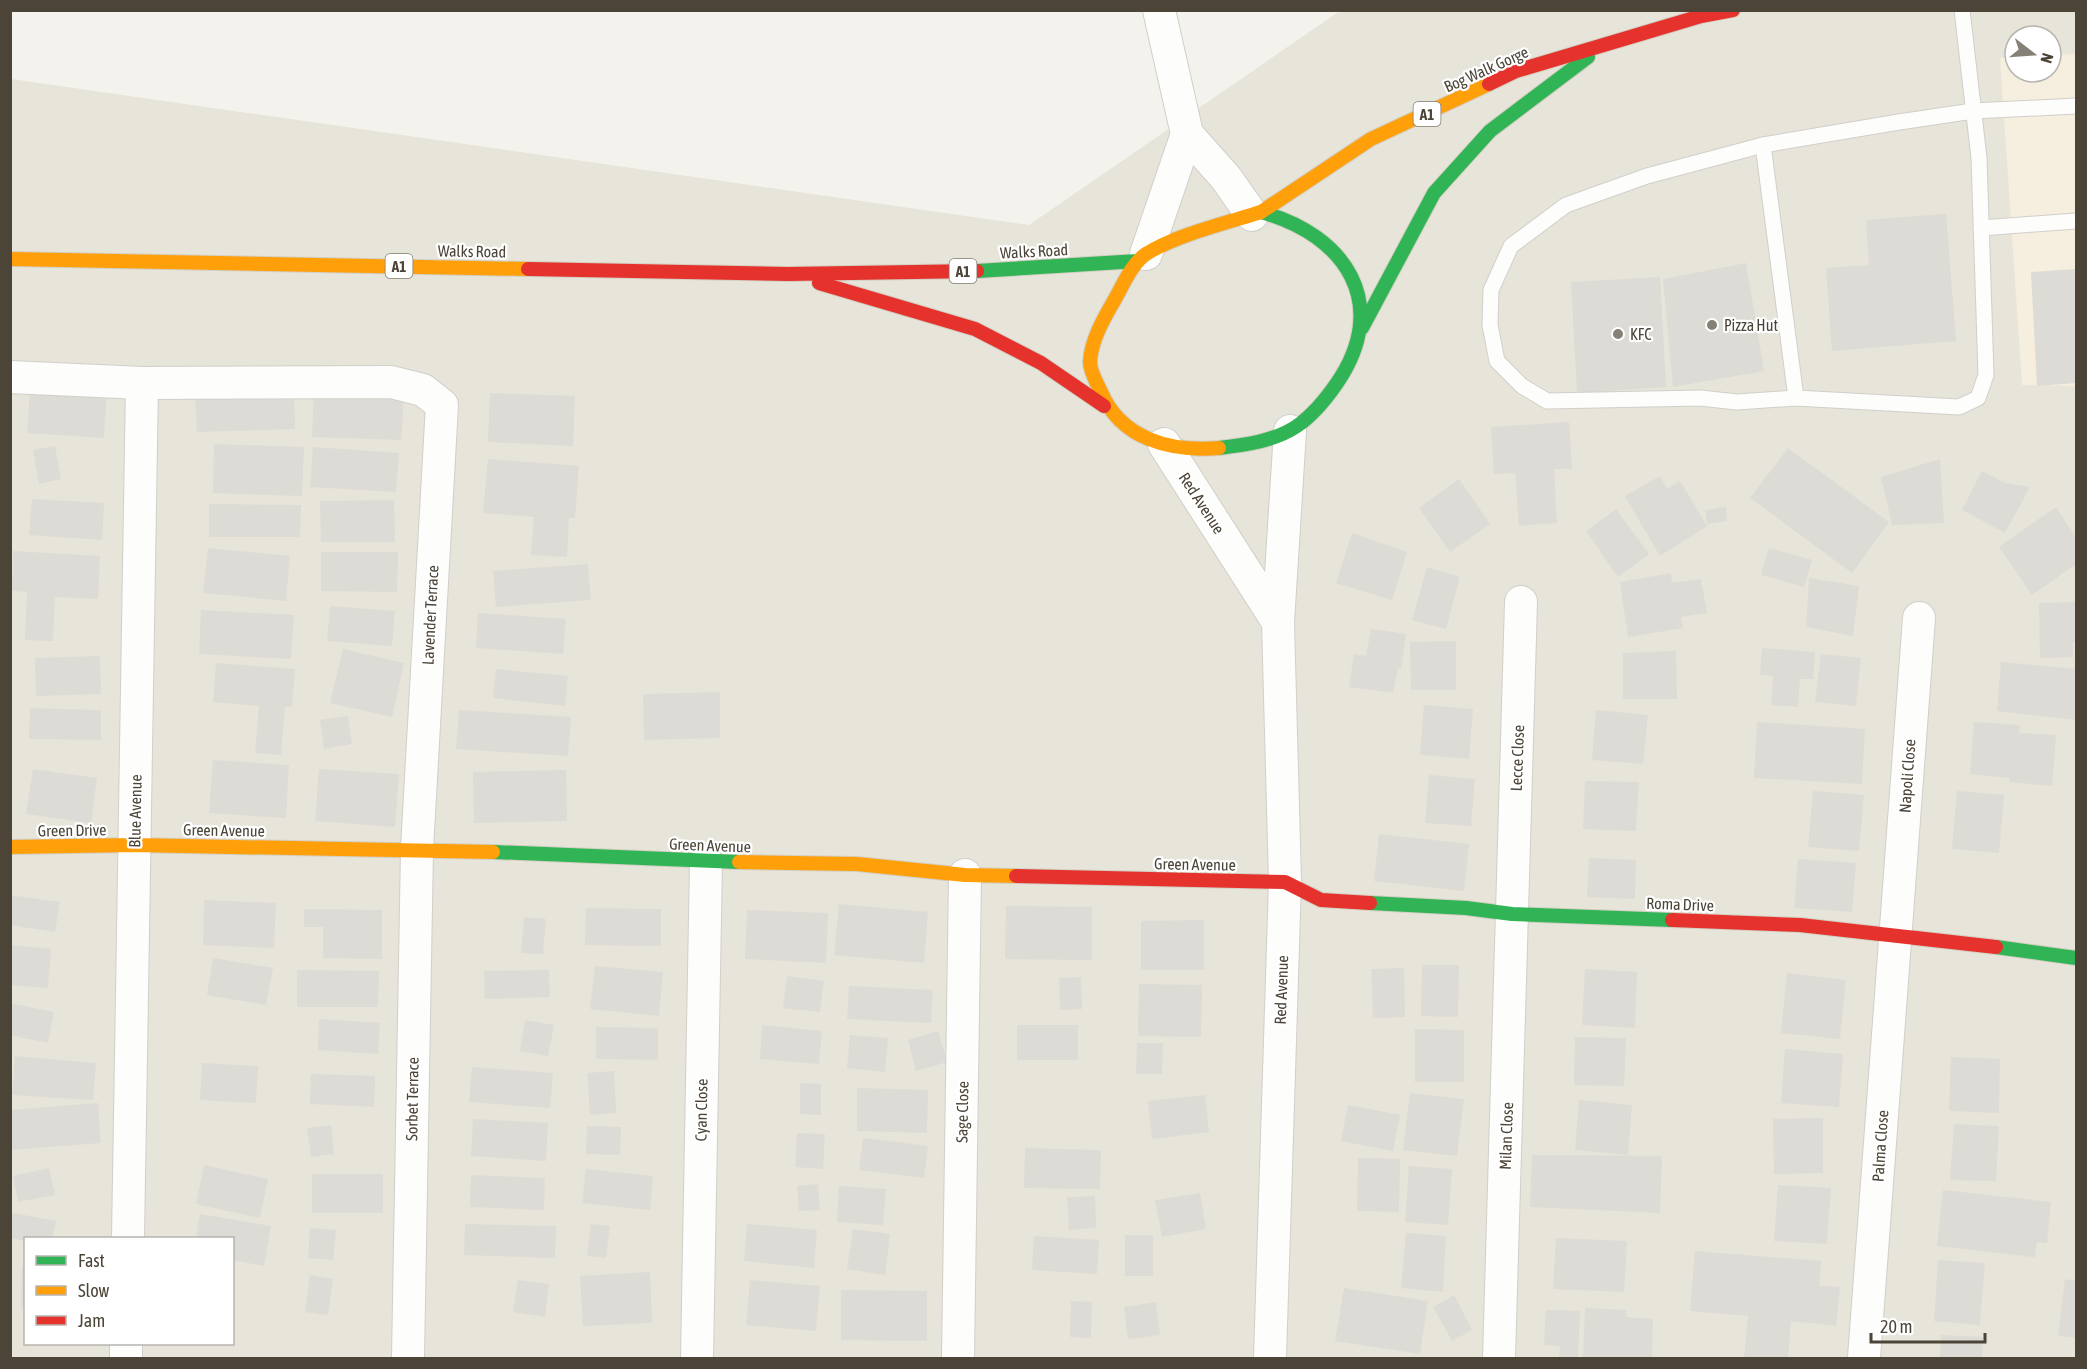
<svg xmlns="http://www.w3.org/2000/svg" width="2087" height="1369" font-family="'Asap Condensed',sans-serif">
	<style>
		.residential { fill: #e7e4d9; fill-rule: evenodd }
		.commercial { fill: #f6eede }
		.building { fill: #dddbd5 }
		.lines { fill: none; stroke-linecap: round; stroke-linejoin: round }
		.lane-casing { stroke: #d1cfca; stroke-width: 17 }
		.street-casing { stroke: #d1cfca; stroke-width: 34 }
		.fast-casing { stroke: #d3cfc2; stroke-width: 16 }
		.slow-casing { stroke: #d3cfc2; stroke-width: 16 }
		.jam-casing { stroke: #d3cfc2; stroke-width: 16 }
		.lane { stroke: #fdfdfc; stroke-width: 15 }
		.street { stroke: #fdfdfc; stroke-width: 32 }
		.fast { stroke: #30b455; stroke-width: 14 }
		.slow { stroke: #ff9f0a; stroke-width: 14 }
		.jam { stroke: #e5322d; stroke-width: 14 }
		.poi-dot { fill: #868176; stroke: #fff; stroke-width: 2 }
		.labels { text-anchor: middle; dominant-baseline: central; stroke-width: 4.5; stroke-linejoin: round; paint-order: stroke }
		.shield { fill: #fff; stroke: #817c73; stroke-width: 1.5 }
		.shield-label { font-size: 15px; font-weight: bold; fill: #4b4437 }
		.street-label { font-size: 16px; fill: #4b4437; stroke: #fff }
		.poi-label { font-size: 16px; fill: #4b4437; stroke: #fff; text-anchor: start }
	</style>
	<rect width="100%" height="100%" fill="#f3f2ec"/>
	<path class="residential" d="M1356 10 2076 11V1358H11V79L1029 225 1337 13ZM2015 36H2051V72H2015ZM26 1238H232V1344H26Z"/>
	<polygon class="commercial" points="2076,54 2076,386 2022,385 2000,58 2015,57 2015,72 2051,72 2051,55"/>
	<g class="building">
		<polygon points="1946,214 1956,341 1832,351 1826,268 1869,265 1866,220"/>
		<polygon points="1746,263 1764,371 1673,387 1663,279"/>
		<polygon points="2076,269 2076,383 2037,386 2031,272"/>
		<polygon points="1660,277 1666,387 1577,393 1571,282"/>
		<polygon points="30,387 107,393 104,438 27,433"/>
		<polygon points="314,392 404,396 401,440 312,437"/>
		<polygon points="490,393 575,396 573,446 488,442"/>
		<polygon points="294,395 295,429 197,432 195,397"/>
		<polygon points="1569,422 1572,469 1554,469 1557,523 1519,526 1515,473 1494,474 1491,427"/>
		<polygon points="214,444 304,447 302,496 213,493"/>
		<polygon points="55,446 61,479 39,484 33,450"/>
		<polygon points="313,447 399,453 396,492 310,487"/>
		<polygon points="1788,448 1889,522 1852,573 1750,498"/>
		<polygon points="488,459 579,466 575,518 569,518 567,557 531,555 534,517 483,513"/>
		<polygon points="1940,459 1944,523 1892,525 1881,477"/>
		<polygon points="1982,471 2005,483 2030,487 2005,533 1962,510"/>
		<polygon points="1660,476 1667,489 1680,481 1707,526 1660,556 1625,496"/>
		<polygon points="1459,479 1490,524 1450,552 1419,508"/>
		<polygon points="32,499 104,503 102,540 29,535"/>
		<polygon points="394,500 395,542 321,542 320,501"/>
		<polygon points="209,504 301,505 300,537 209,537"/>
		<polygon points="1726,507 1727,521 1707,524 1705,510"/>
		<polygon points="2056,507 2076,538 2076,564 2032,595 1999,547"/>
		<polygon points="1616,509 1649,554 1618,577 1586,531"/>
		<polygon points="1352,533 1407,552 1392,600 1336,583"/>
		<polygon points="208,548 290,556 286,601 203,593"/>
		<polygon points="1769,548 1812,560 1804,587 1761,575"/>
		<polygon points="13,551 100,556 98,599 55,597 53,641 25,640 27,592 12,591"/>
		<polygon points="321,552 398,552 397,592 321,591"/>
		<polygon points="588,564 591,600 496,607 493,571"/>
		<polygon points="1427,567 1460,577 1446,629 1412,620"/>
		<polygon points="1671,573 1672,583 1701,579 1707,613 1681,617 1683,628 1628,637 1620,582"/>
		<polygon points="1809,578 1859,586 1853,636 1806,627"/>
		<polygon points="2076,602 2076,642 2073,642 2073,657 2040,658 2039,603"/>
		<polygon points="330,606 395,611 392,646 327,641"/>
		<polygon points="201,610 294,615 291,659 199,654"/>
		<polygon points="478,613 566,619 563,654 476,648"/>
		<polygon points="1371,629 1406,634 1401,669 1398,668 1393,693 1349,687 1354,654 1366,656"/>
		<polygon points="1456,641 1456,690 1411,690 1410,642"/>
		<polygon points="1762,648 1815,652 1813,679 1800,679 1798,707 1771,705 1773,676 1760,675"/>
		<polygon points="343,649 404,663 392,717 330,703"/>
		<polygon points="1676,651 1677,699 1623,699 1623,653"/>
		<polygon points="1821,654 1861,658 1856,706 1815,702"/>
		<polygon points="100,656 101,694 36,696 35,658"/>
		<polygon points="2001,662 2076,669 2076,720 1997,711"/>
		<polygon points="216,663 295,669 292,707 285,707 281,755 255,753 259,706 213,702"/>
		<polygon points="496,669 568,676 565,706 493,698"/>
		<polygon points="720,692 720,738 644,740 643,694"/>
		<polygon points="1424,705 1473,709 1469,759 1420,755"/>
		<polygon points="30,708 101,710 101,740 29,739"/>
		<polygon points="459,710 571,717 568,756 456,749"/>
		<polygon points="1596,710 1648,715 1643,764 1592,760"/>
		<polygon points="348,716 352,744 324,749 320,720"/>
		<polygon points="1757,722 1865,729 1862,784 1754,778"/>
		<polygon points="1974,722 2020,725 2019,733 2056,735 2052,786 2009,782 2010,778 1970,774"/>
		<polygon points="213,760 289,765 286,818 209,813"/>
		<polygon points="33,769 97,778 91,823 26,814"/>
		<polygon points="319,769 399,774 395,827 315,821"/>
		<polygon points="566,770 567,821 474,823 473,772"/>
		<polygon points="1429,775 1475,779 1471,826 1425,823"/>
		<polygon points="1585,781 1639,782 1636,831 1583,829"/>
		<polygon points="1813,791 1864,795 1859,851 1808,847"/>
		<polygon points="1957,791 2004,795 1999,853 1952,849"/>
		<polygon points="1379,834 1469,844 1464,891 1374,881"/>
		<polygon points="1589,858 1636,860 1635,899 1587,897"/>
		<polygon points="1798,859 1856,863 1852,912 1794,908"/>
		<polygon points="10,895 60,902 55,932 10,925"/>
		<polygon points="204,900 276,903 274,948 203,945"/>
		<polygon points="839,904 928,912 924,963 834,955"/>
		<polygon points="1006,906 1092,907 1092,960 1005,959"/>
		<polygon points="586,908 661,909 661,946 585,945"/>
		<polygon points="304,909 382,910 382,959 323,958 323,927 304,927"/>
		<polygon points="747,910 828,913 826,963 745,959"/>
		<polygon points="524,917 546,919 543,954 521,953"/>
		<polygon points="1204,920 1204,970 1141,970 1141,921"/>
		<polygon points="10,945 51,949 48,988 10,985"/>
		<polygon points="213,958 273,968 266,1005 207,995"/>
		<polygon points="1422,965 1459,965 1458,1017 1421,1016"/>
		<polygon points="595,966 663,972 659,1016 590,1009"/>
		<polygon points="1404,968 1405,1017 1373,1018 1371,969"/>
		<polygon points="1585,969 1637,972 1635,1028 1582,1025"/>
		<polygon points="297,970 379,971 378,1007 297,1007"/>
		<polygon points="549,970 550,997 485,999 484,971"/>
		<polygon points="1787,973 1846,980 1840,1039 1781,1033"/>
		<polygon points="787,976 824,981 820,1012 783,1008"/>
		<polygon points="1081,977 1082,1009 1060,1010 1059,978"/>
		<polygon points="1139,984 1202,985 1201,1037 1138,1036"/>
		<polygon points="849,986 933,990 931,1023 847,1019"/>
		<polygon points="10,1003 54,1012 48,1043 10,1035"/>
		<polygon points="319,1019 380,1023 378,1054 318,1050"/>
		<polygon points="525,1020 554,1025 548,1056 520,1051"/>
		<polygon points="762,1025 822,1031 819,1064 760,1059"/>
		<rect x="1017" y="1025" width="61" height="35"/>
		<polygon points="596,1027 658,1028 658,1060 596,1059"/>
		<polygon points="1415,1029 1464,1030 1464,1082 1415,1082"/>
		<polygon points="938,1031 947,1062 916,1071 908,1040"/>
		<polygon points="850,1035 888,1038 885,1072 847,1068"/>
		<polygon points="1575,1037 1626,1038 1624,1086 1574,1085"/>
		<polygon points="1137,1043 1163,1043 1162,1074 1136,1074"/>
		<polygon points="1785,1049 1843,1054 1839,1107 1781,1103"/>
		<polygon points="15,1056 96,1063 93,1100 12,1095"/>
		<polygon points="1951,1057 2000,1059 1999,1113 1949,1111"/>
		<polygon points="202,1063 258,1066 256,1103 200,1100"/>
		<polygon points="472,1067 553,1073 550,1108 469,1102"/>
		<polygon points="614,1071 616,1113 590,1115 587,1073"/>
		<polygon points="311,1074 375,1076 374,1107 310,1104"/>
		<polygon points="800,1083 821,1084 821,1115 800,1114"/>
		<polygon points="857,1088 928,1090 927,1133 857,1131"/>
		<polygon points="1410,1093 1464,1099 1457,1156 1403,1150"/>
		<polygon points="1205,1095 1209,1132 1152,1139 1148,1101"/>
		<polygon points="1579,1100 1632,1105 1628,1155 1575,1150"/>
		<polygon points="98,1103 101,1143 10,1150 10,1110"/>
		<polygon points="1348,1105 1400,1115 1393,1151 1341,1141"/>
		<polygon points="1823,1118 1823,1173 1774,1174 1773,1119"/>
		<polygon points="473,1119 548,1123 546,1161 471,1156"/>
		<polygon points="1954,1124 1999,1126 1996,1181 1950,1180"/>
		<polygon points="331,1125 334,1154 311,1157 307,1128"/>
		<polygon points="587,1126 621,1127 620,1155 586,1154"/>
		<polygon points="797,1133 825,1134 823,1169 795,1167"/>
		<polygon points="863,1138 928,1146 924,1178 859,1170"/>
		<polygon points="1025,1148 1101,1150 1100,1189 1024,1188"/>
		<polygon points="1532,1155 1662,1156 1660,1213 1530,1207"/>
		<polygon points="1358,1158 1400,1159 1399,1212 1357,1211"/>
		<polygon points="204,1165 268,1179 260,1218 196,1204"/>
		<polygon points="1409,1166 1452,1169 1448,1225 1405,1222"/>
		<polygon points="49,1168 55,1195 18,1202 13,1176"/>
		<polygon points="586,1169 653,1176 650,1210 582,1203"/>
		<rect x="312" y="1174" width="71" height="39"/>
		<polygon points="471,1175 545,1178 544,1210 470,1207"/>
		<polygon points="818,1184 820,1210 799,1211 797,1186"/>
		<polygon points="1778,1185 1831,1188 1827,1244 1774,1241"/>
		<polygon points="839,1186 886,1189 883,1225 837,1222"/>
		<polygon points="1943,1190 2051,1202 2047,1243 2037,1242 2035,1257 1937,1246"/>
		<polygon points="1200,1193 1206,1229 1162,1237 1155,1200"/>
		<polygon points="1095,1196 1096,1228 1069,1230 1067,1197"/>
		<polygon points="13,1213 56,1221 52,1238 26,1238 26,1241 10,1238"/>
		<polygon points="200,1214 271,1226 264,1266 232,1260 232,1238 196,1238"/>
		<polygon points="465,1224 556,1226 555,1258 464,1255"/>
		<polygon points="591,1224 610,1226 606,1258 587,1256"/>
		<polygon points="747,1224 817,1230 814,1268 744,1261"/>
		<polygon points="310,1228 336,1230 333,1260 308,1258"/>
		<polygon points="853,1229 890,1234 885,1275 847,1269"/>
		<polygon points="1406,1233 1446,1236 1443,1292 1401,1288"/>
		<rect x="1125" y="1235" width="28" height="41"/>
		<polygon points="1034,1236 1099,1240 1097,1274 1032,1270"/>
		<polygon points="1556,1238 1627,1241 1624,1292 1553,1289"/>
		<polygon points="1695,1251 1821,1261 1819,1286 1840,1287 1836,1326 1791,1321 1788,1358 1744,1358 1748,1316 1690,1311"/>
		<polygon points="1938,1260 1985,1263 1980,1325 1934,1321"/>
		<polygon points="22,1268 26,1268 26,1307 21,1307"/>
		<polygon points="650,1272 652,1323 583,1326 580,1276"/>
		<polygon points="310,1275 333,1279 328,1315 305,1312"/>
		<polygon points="2065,1279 2076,1281 2076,1338 2058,1336"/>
		<polygon points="518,1280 549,1284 545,1317 513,1312"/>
		<polygon points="750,1280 820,1286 816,1331 746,1325"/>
		<polygon points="1344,1288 1428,1301 1420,1354 1335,1341"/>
		<polygon points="841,1290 927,1291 927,1341 841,1340"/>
		<polygon points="1454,1295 1472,1330 1452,1341 1433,1307"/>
		<polygon points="1071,1301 1092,1302 1091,1338 1070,1337"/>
		<polygon points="1156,1302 1160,1335 1128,1339 1124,1307"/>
		<polygon points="1585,1308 1627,1310 1626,1317 1653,1319 1652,1358 1583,1357"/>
		<polygon points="1546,1310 1580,1311 1578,1358 1559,1358 1560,1346 1544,1345"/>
		<polygon points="1941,1335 1983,1337 1982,1358 1940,1358"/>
	</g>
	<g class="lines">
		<defs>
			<g id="lane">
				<polyline points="1962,10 1979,158 1986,375 1978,398 1959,407 1796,398 1737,402 1700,398 1547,401 1522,386 1497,361 1490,325 1491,290 1511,246 1566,205 1647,176 1763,145 1899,122 1973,111 2076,106"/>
				<polyline points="1763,145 1796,398"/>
				<polyline points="1981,228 2076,221"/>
			</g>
			<g id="street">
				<polyline points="1159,10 1187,134 1226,178 1252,215"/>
				<polyline points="1146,254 1187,134"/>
				<polyline points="10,377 142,383 391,382 423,390 442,405 417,849 408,1358"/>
				<polyline points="1164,444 1278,622"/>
				<polyline points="128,1238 142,383"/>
				<polyline points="126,1358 126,1344"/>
				<polyline points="697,1358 706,862"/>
				<polyline points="958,1358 965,875"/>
				<polyline points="1270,1358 1285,882 1278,622 1290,431"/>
				<polyline points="1499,1358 1521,602"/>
				<polyline points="1864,1358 1919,618"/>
			</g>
			<g id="fast">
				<polyline points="977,271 1138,261"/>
				<polyline points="1362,328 1434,193 1490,131 1588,57"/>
				<path d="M1219 448C1245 445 1275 441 1297 426 1313 415 1326 399 1337 383 1391 304 1346 235 1261 212"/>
				<polyline points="493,852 739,862"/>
				<polyline points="1370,903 1466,908 1512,914 1672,920"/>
				<polyline points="1996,947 2076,958"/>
			</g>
			<g id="slow">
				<polyline points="1261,212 1371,139 1489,84"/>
				<polyline points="10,259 528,269"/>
				<path d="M1219 448C1170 452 1121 439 1101 392 1097 383 1090 372 1090 362 1091 340 1104 318 1115 299 1123 285 1132 263 1146 254 1176 235 1226 223 1261 212"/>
				<polyline points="10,847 134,845 493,852"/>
				<polyline points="739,862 857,864 965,875 1016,876"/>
			</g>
			<g id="jam">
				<polyline points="1489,84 1516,71 1701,16 1733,10"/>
				<polyline points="528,269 788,274 977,271"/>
				<polyline points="819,283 975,329 1041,363 1104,406"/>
				<polyline points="1016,876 1285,882 1321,900 1370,903"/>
				<polyline points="1672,920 1800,925 1996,947"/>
			</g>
		</defs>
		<use href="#lane" class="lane-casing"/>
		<use href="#street" class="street-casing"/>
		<use href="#fast" class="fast-casing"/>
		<use href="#slow" class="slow-casing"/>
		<use href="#jam" class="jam-casing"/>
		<use href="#lane" class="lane"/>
		<use href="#street" class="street"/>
		<use href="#fast" class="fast"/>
		<use href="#slow" class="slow"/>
		<use href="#jam" class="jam"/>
	</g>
	<g class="poi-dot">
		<circle cx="1712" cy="325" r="6"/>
		<circle cx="1618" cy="334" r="6"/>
	</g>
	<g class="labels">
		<g class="shield">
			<rect x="1413.5" y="102" width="27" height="24" rx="4.5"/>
			<rect x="385.5" y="254" width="27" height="24" rx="4.5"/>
			<rect x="949.5" y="259" width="27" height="24" rx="4.5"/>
		</g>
		<g class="shield-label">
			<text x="1427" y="114">A1</text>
			<text x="399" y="266">A1</text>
			<text x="963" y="271">A1</text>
		</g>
		<g class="street-label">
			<text transform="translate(1486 69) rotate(-24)">Bog Walk Gorge</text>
			<text transform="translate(472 251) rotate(1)">Walks Road</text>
			<text transform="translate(1034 251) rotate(-3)">Walks Road</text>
			<text transform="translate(1202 503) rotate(57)">Red Avenue</text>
			<text transform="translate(430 615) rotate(-87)">Lavender Terrace</text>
			<text transform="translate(1517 758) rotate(-88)">Lecce Close</text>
			<text transform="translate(1907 776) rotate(-86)">Napoli Close</text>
			<text transform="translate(135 811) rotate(-89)">Blue Avenue</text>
			<text transform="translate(72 830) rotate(-1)">Green Drive</text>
			<text transform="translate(224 830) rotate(1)">Green Avenue</text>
			<text transform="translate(710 845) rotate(2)">Green Avenue</text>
			<text transform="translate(1195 864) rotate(1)">Green Avenue</text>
			<text transform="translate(1680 904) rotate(2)">Roma Drive</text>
			<text transform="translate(1281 990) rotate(-88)">Red Avenue</text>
			<text transform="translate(412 1099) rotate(-89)">Sorbet Terrace</text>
			<text transform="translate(701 1110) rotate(-89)">Cyan Close</text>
			<text transform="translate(962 1112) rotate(-89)">Sage Close</text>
			<text transform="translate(1506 1136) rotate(-88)">Milan Close</text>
			<text transform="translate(1880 1146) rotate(-86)">Palma Close</text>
		</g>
		<g class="poi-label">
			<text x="1724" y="325">Pizza Hut</text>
			<text x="1630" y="334">KFC</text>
		</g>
	</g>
	<rect width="2087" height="1369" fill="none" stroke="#4b4437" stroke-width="24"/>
	<rect x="24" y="1237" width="210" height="108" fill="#ffffff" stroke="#b7b4af" stroke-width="1.5"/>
	<rect x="36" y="1256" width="30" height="9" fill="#30b455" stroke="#b7b4af" stroke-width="1.5"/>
	<text x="78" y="1267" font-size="18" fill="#4b4437">Fast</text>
	<rect x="36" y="1286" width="30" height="9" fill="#ff9f0a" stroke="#b7b4af" stroke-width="1.5"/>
	<text x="78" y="1297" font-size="18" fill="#4b4437">Slow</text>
	<rect x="36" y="1316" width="30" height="9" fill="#e5322d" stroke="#b7b4af" stroke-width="1.5"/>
	<text x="78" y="1327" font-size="18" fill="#4b4437">Jam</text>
	<g transform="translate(2033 54) rotate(107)"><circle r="28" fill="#ffffff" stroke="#b7b4af" stroke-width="1.5"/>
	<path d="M0-4.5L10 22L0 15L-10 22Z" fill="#868176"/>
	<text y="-9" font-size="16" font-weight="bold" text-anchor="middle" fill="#4b4437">N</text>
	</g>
	<path d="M1871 1333v9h114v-9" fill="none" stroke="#4b4437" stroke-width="3"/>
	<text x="1880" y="1333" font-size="18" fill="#4b4437" stroke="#ffffff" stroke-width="4.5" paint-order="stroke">20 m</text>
</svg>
